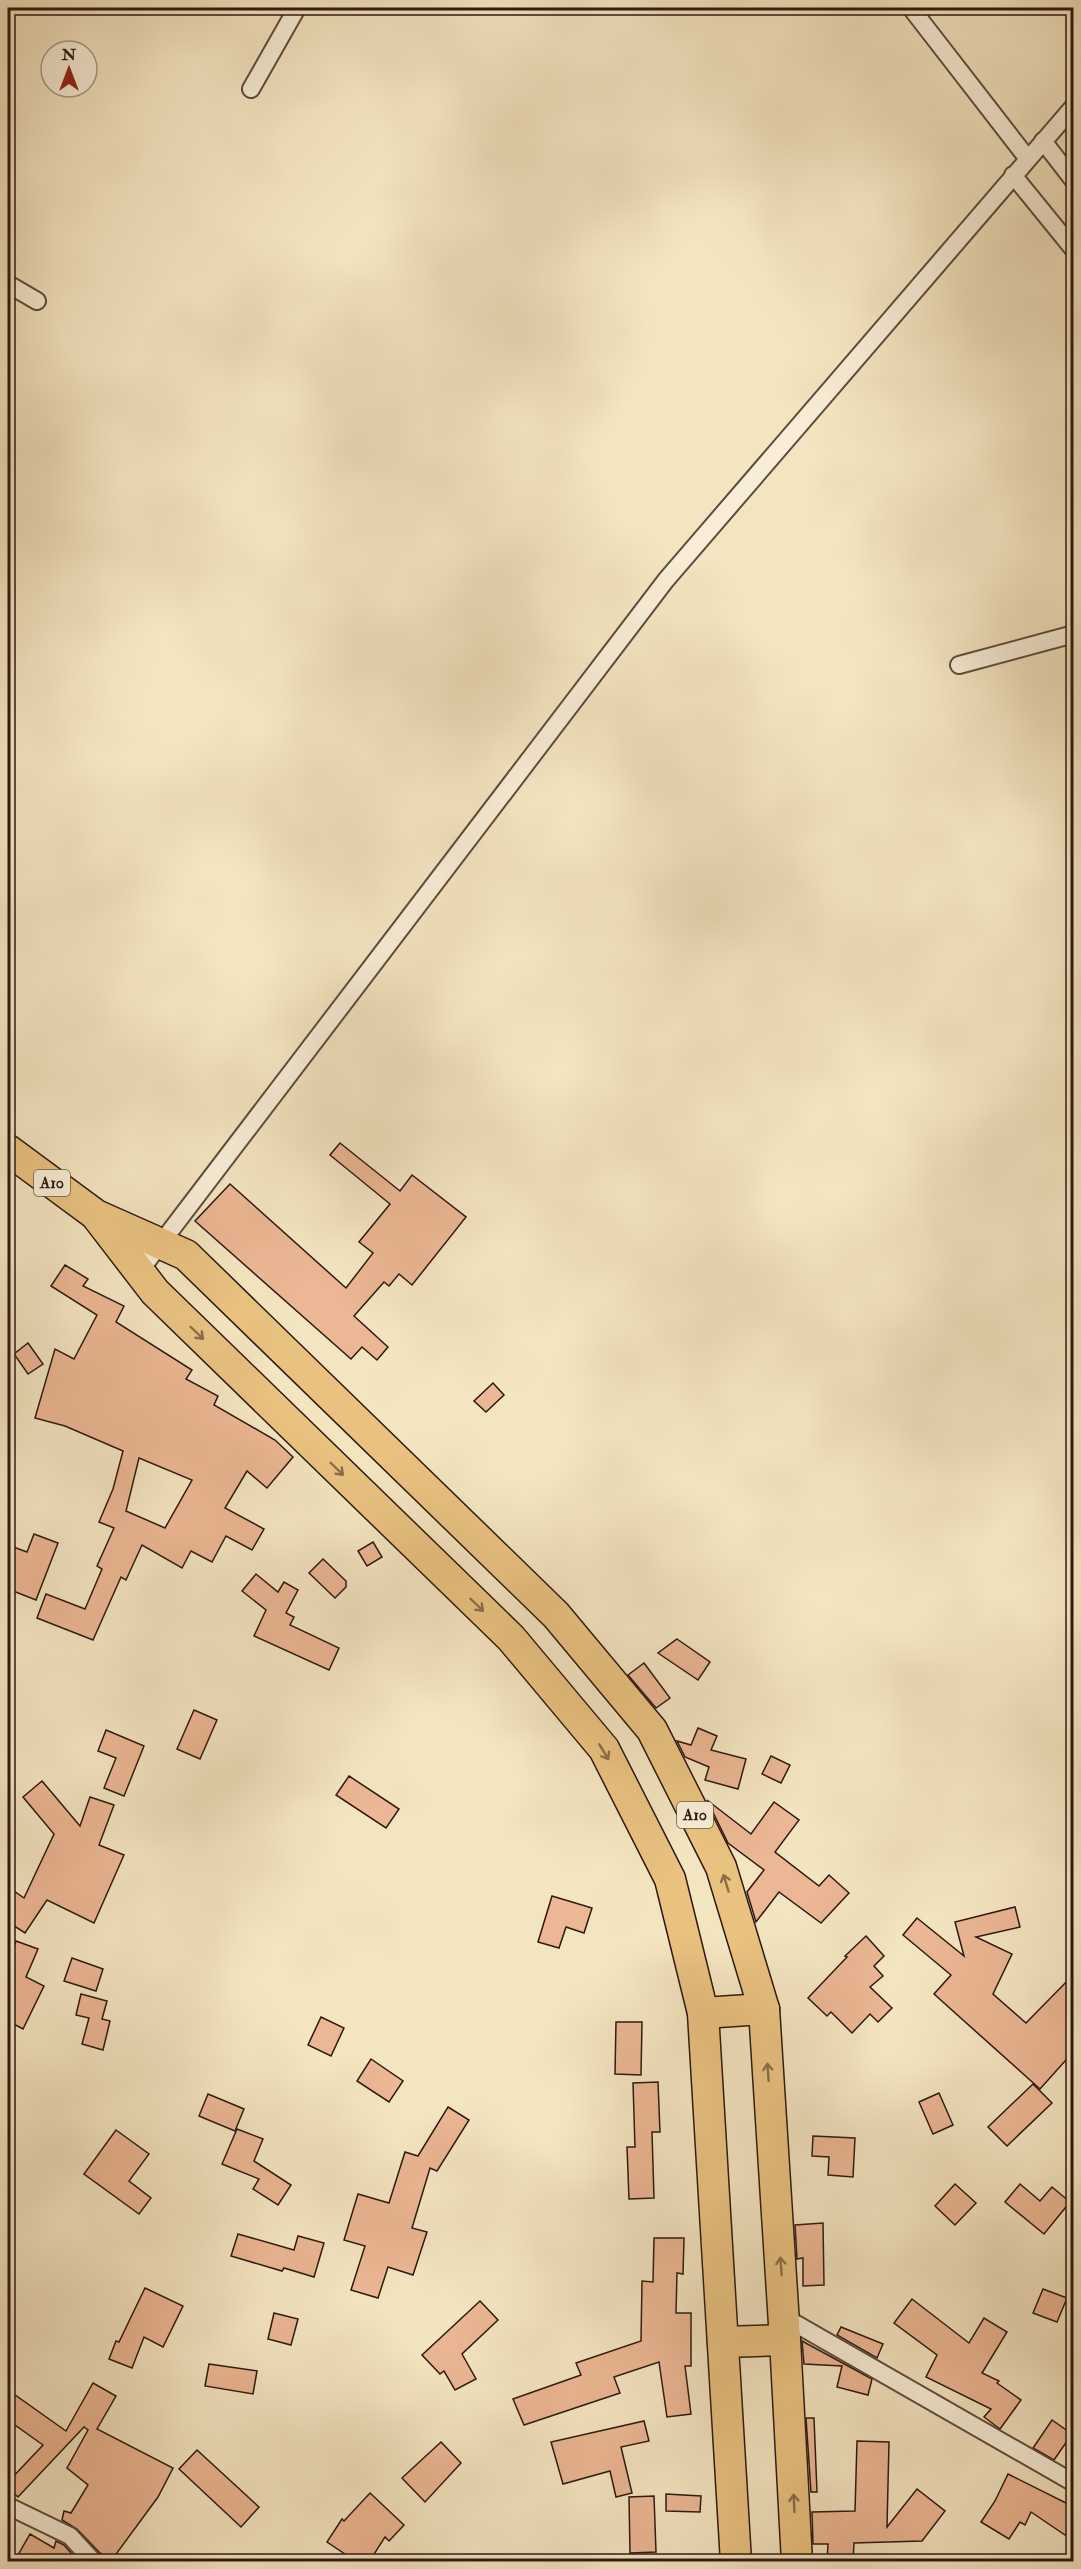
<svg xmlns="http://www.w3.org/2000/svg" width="1081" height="2569" font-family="'IM FELL Double Pica',serif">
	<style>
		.building { fill: #ecb794; stroke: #2d1811; stroke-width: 1.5; fill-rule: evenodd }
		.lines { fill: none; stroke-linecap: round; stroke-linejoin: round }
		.street-casing { stroke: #5f4b3d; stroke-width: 20 }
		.highway-casing { stroke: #2d1811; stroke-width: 33 }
		.street { stroke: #f8eed7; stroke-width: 16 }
		.highway { stroke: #eac280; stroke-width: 30 }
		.oneway { stroke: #8c6d48 }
		.labels { text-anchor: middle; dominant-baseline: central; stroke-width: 5; stroke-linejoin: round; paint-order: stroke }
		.shield { fill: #f8eed7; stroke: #6a584c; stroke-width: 1.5 }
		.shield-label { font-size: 16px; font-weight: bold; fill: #2d1811 }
	</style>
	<rect width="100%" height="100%" fill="#f4e5c1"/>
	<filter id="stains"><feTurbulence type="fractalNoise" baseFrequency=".00333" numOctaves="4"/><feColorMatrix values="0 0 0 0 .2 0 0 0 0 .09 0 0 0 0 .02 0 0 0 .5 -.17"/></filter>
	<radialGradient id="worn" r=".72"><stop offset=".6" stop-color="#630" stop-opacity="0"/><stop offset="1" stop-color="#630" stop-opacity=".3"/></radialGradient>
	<g class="building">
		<polygon points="340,1143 400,1191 412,1175 466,1217 412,1285 399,1274 389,1286 384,1282 354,1316 388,1347 377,1360 362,1347 351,1359 195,1221 230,1184 346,1288 373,1253 359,1242 390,1204 330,1155"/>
		<path d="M65 1265 88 1279 83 1286 124 1306 116 1322 192 1370 186 1379 218 1396 214 1405 275 1440 293 1457 267 1488 247 1471 225 1508 264 1529 252 1550 226 1536 212 1562 191 1551 182 1568 142 1545 126 1580 121 1577 93 1640 37 1618 46 1594 85 1609 102 1569 97 1566 114 1528 99 1522 113 1489 123 1451 65 1426 35 1418 55 1349 74 1359 97 1315 51 1286ZM139 1458 192 1480 165 1528 126 1511Z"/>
		<polygon points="28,1343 43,1364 28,1374 14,1354"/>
		<polygon points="493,1383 504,1395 486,1412 474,1401"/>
		<polygon points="34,1534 58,1543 36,1600 8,1589 8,1545 27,1552"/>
		<polygon points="373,1542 382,1557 367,1566 358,1551"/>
		<polygon points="323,1559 346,1581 346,1587 335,1598 309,1573"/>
		<polygon points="256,1574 278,1592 284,1582 298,1590 286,1613 294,1617 290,1625 339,1648 329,1670 254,1636 266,1610 242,1591"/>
		<polygon points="677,1639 710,1662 698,1680 658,1653"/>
		<polygon points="644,1663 670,1698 656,1708 628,1675"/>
		<polygon points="194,1710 217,1720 200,1759 177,1749"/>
		<polygon points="698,1728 717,1736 711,1750 746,1759 738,1789 705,1780 709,1767 685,1757 677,1741 691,1745"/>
		<polygon points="106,1730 144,1746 124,1796 104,1788 116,1758 98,1751"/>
		<polygon points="771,1756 790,1765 781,1783 762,1774"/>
		<polygon points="349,1776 399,1809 386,1828 336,1795"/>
		<polygon points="42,1781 80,1826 90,1797 114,1805 99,1845 124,1855 94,1923 47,1900 25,1933 8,1922 8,1887 24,1898 54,1834 23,1797"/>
		<polygon points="707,1800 751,1834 774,1802 799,1820 775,1852 819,1886 829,1875 849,1893 821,1923 779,1892 756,1922 747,1892 764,1870 728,1843"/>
		<polygon points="552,1896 592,1908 584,1933 566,1927 559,1948 538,1942"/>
		<polygon points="1015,1907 1020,1927 976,1937 1012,1954 993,1994 1026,2023 1074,1974 1074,2051 1040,2089 934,1994 951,1975 903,1935 917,1918 964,1956 955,1922"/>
		<polygon points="866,1936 884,1956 874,1966 883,1976 870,1987 892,2008 878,2022 870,2014 852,2033 831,2012 827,2016 808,1998 847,1957 845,1956"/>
		<polygon points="16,1941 38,1949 26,1977 44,1986 23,2029 8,2021 8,1964"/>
		<polygon points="72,1958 103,1969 96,1991 64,1981"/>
		<polygon points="81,1994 107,2001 102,2019 110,2021 103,2050 82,2044 89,2018 76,2015"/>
		<polygon points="321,2017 344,2028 331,2056 308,2045"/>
		<polygon points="616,2022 642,2022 641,2075 615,2074"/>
		<polygon points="371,2059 403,2081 389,2102 357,2081"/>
		<polygon points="658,2082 660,2132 652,2132 654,2198 629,2199 627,2147 635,2147 633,2083"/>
		<polygon points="1033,2084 1052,2103 1007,2146 988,2127"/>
		<polygon points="939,2093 953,2125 933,2134 919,2102"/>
		<polygon points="208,2094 244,2109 235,2131 199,2116"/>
		<polygon points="448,2107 469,2120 437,2171 430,2168 412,2228 427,2232 413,2275 388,2267 378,2298 351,2290 365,2246 344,2240 358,2194 389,2203 405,2152 418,2156"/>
		<polygon points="237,2129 263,2139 254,2161 291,2185 278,2205 253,2189 259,2179 222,2164"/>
		<polygon points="116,2130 149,2154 129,2181 151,2198 139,2214 84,2174"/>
		<polygon points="813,2136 855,2138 853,2177 828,2175 829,2157 812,2156"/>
		<polygon points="955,2184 976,2203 955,2225 935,2206"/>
		<polygon points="1020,2184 1040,2201 1052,2187 1070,2202 1044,2234 1005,2202"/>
		<polygon points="823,2223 824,2285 803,2286 803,2258 797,2259 795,2225"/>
		<polygon points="238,2234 294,2250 298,2236 324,2243 314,2277 284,2268 282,2271 231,2256"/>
		<polygon points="654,2238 684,2238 683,2274 677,2273 676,2313 691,2313 691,2366 685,2366 691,2414 667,2417 659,2362 614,2377 620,2393 524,2425 513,2399 581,2375 576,2363 641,2341 642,2281 653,2282"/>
		<polygon points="145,2288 183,2306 163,2347 144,2337 132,2368 109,2359 116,2341 119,2342"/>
		<polygon points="1043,2289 1067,2298 1057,2322 1033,2313"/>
		<polygon points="912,2299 969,2343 984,2318 1007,2332 982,2373 999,2381 997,2383 1021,2400 1000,2429 984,2417 991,2409 926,2377 937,2355 894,2323"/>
		<polygon points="480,2301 498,2320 462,2354 476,2379 455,2390 444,2371 440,2374 422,2355"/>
		<polygon points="274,2313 298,2319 291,2345 268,2339"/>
		<polygon points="841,2327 883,2344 877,2358 837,2335"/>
		<polygon points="802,2341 872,2379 868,2395 837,2387 842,2366 804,2364"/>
		<polygon points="209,2364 257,2371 253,2394 205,2386"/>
		<polygon points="93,2383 116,2396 97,2429 173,2468 158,2497 111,2561 99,2552 77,2529 62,2520 64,2511 71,2513 88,2485 67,2468 88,2430 84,2427 18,2497 8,2488 8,2482 43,2445 8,2420 8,2390 66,2431"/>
		<polygon points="806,2418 814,2418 817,2492 811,2492"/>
		<polygon points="1052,2420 1072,2434 1054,2460 1033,2448"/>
		<polygon points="644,2421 649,2441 621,2447 632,2493 616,2497 610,2471 563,2484 551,2442"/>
		<polygon points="857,2441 889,2442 887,2527 917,2489 945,2511 922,2541 854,2543 853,2562 827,2562 828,2544 813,2544 812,2512 855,2511"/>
		<polygon points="441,2442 461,2463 425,2502 402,2478"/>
		<polygon points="197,2450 259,2507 241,2527 179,2469"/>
		<polygon points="1008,2474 1074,2507 1074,2541 1031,2512 1025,2525 1020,2522 1009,2539 981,2522 995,2501"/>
		<polygon points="370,2493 404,2525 389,2541 385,2537 369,2562 357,2562 327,2542 342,2519 344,2521"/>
		<polygon points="666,2494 701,2496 700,2512 666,2511"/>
		<polygon points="654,2496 656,2552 630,2553 629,2497"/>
		<polygon points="30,2534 54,2548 56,2541 64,2545 71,2553 69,2556 79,2562 14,2562"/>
	</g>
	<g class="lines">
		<defs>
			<g id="street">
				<polyline points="911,8 1028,159"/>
				<polyline points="251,89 297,8"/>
				<polyline points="1043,141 1074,181"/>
				<polyline points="1013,175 1074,250"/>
				<polyline points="8,284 37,301"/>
				<polyline points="959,665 1074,634"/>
				<polyline points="139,1272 666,580 1074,106"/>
				<polyline points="784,2317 1074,2483"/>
				<polyline points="8,2506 70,2536 94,2562"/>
			</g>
			<g id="highway">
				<polyline points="8,1150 96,1215 186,1255 556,1615 652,1730 721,1867 764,2009 785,2340 797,2562"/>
				<polyline points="98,1218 155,1292 511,1638 604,1749 670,1879 703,2013 736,2562"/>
				<polyline points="703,2013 764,2009"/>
				<polyline points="723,2342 785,2340"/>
			</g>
		</defs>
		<use href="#street" class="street-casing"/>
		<use href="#highway" class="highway-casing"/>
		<use href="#street" class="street"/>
		<use href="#highway" class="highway"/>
	</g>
	<defs><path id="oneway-shaft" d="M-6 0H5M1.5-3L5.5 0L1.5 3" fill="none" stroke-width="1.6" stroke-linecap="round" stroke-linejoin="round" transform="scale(1.5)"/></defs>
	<g class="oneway">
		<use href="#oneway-shaft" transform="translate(197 1333) rotate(44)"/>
		<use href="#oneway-shaft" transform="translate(337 1469) rotate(44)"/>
		<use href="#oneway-shaft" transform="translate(477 1605) rotate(44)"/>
		<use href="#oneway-shaft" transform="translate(604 1752) rotate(59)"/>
		<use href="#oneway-shaft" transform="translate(726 1883) rotate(-107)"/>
		<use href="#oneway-shaft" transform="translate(768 2072) rotate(-94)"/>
		<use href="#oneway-shaft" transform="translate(781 2266) rotate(-94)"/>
		<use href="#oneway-shaft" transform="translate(794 2503) rotate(-93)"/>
	</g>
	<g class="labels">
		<g class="shield">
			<rect x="34" y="1170" width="36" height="26" rx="4.5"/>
			<rect x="677" y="1802" width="36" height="26" rx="4.5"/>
		</g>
		<g class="shield-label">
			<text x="52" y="1183">A10</text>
			<text x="695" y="1815">A10</text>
		</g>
	</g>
	<rect width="1081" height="2569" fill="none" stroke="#f4e5c1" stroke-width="30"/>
	<rect x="9" y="9" width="1063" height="2551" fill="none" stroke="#2d1811" stroke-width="3"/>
	<rect x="15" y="15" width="1051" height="2539" fill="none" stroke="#2d1811" stroke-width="1.5"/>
	<g transform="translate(69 69)"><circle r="28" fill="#f8eed7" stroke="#a79888" stroke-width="1.5"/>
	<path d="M0-4.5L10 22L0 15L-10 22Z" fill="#8f2418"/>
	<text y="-9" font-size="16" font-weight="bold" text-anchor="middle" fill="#2d1811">N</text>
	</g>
	<rect width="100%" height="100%" filter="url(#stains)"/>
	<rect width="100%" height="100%" fill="url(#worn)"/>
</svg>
